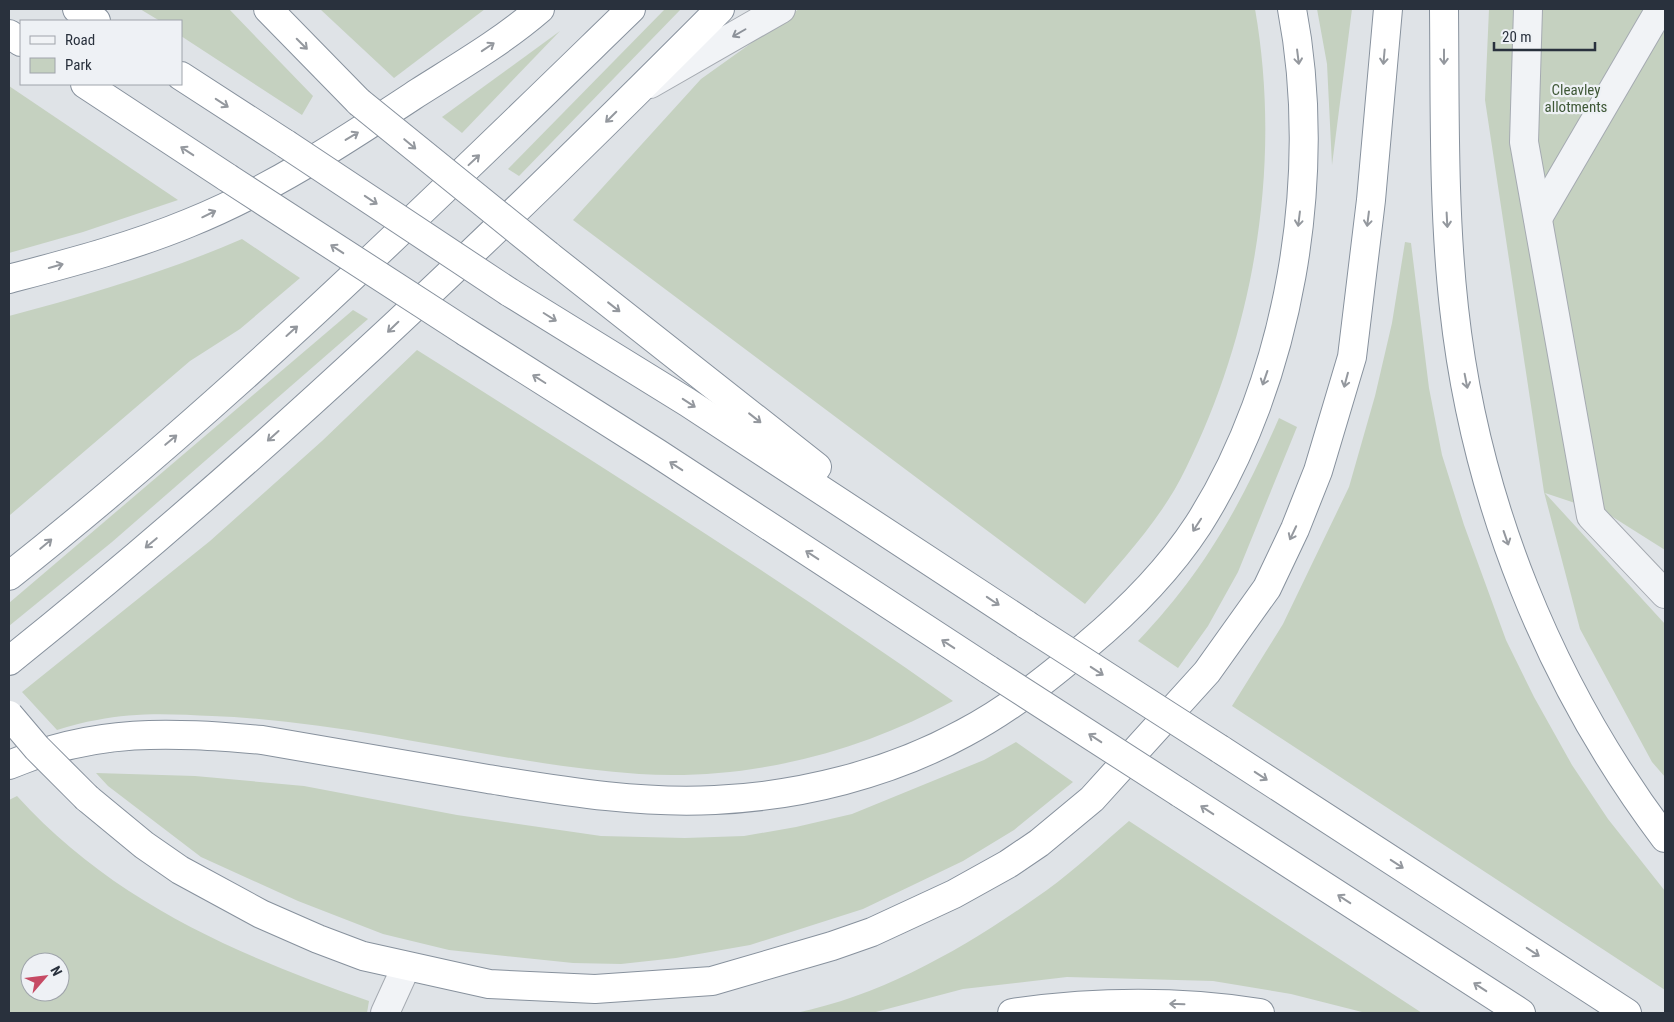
<svg xmlns="http://www.w3.org/2000/svg" width="1674" height="1022" font-family="'Roboto Condensed',sans-serif">
	<style>
		.green { fill: #c5d1c0; fill-rule: evenodd }
		.lines { fill: none; stroke-linecap: round; stroke-linejoin: round }
		.minor-casing { stroke: #a5aab1; stroke-width: 30 }
		.highway-casing { stroke: #87919d; stroke-width: 30 }
		.minor { stroke: #f1f3f6; stroke-width: 28 }
		.highway { stroke: #fff; stroke-width: 28 }
		.highway-bridge-casing { stroke: #87919d; stroke-width: 30; stroke-linecap: butt }
		.highway-bridge { stroke: #fff; stroke-width: 28 }
		.oneway { stroke: #8d929a }
		.oneway2 { stroke: #94989e }
		.labels { text-anchor: middle; dominant-baseline: central; stroke-width: 4.5; stroke-linejoin: round; paint-order: stroke }
		.park-label { font-size: 15px; fill: #3f5837; stroke: #eef1f5 }
	</style>
	<rect width="100%" height="100%" fill="#dfe3e7"/>
	<g class="green">
		<polygon points="140,9 229,9 313,96 302,115 181,36 181,21 160,21"/>
		<polygon points="320,9 485,9 394,78"/>
		<polygon points="665,9 681,9 519,176 508,169"/>
		<path d="M799 9H1255C1282 162 1255 329 1186 468 1162 519 1121 561 1085 604L573 220 701 79Z"/>
		<polygon points="1317,9 1352,9 1332,165 1327,64"/>
		<polygon points="1489,9 1665,9 1665,550 1608,514 1545,493 1665,624 1665,777 1652,762 1580,629 1544,492 1485,100"/>
		<polygon points="560,31 462,133 442,117"/>
		<polygon points="9,86 178,200 83,232 9,253"/>
		<path d="M242 239 300 278 240 329 190 361 10 515 9 524V316C88 295 166 272 242 239Z"/>
		<polygon points="1405,242 1411,243 1429,388 1442,455 1464,525 1506,640 1534,697 1572,765 1608,819 1665,891 1665,990 1232,706 1283,624 1349,487 1375,396 1392,323"/>
		<polygon points="353,310 368,319 112,542 9,626 9,603"/>
		<path d="M417 350C598 464 779 578 953 701 858 753 748 781 639 774 495 764 356 721 212 716 174 714 135 712 97 720 84 722 70 726 57 730L22 692 210 541 322 441Z"/>
		<path d="M1279 418 1297 427 1238 572 1208 626 1178 668 1138 641C1204 572 1241 505 1279 418Z"/>
		<polygon points="1016,742 1073,782 1014,830 963,861 863,909 750,945 676,958 621,964 573,963 449,950 383,934 298,901 201,857 108,786 96,773 195,776 304,786 457,815 601,836 685,838 744,836 796,827 852,814 984,760"/>
		<path d="M17 796C113 902 237 955 369 1001L367 1013H9V800ZM30 962H60V992H30Z"/>
		<path d="M1129 821 1422 1013H1366L1291 994 1213 981 1067 977 963 989 872 1013H796C888 994 971 944 1047 890 1076 869 1102 844 1129 821Z"/>
	</g>
	<g class="lines">
		<defs>
			<g id="minor">
				<polyline points="1528,9 1524,142 1591,516 1665,594"/>
				<polyline points="650,84 781,9"/>
				<polyline points="1538,218 1660,9"/>
				<polyline points="385,1013 406,967"/>
			</g>
			<g id="highway">
				<polyline points="77,9 96,21"/>
				<polyline points="268,9 359,102"/>
				<path d="M1444 9C1445 108 1443 209 1454 308 1475 500 1549 684 1665 838"/>
				<polyline points="9,34 21,42"/>
				<polyline points="181,76 286,144"/>
				<polyline points="85,84 228,178"/>
				<polyline points="548,255 817,467"/>
				<path d="M9 279C69 263 131 247 189 223 271 190 346 140 419 92 460 66 503 41 540 9"/>
				<polyline points="509,292 687,402 1027,625"/>
				<polyline points="466,332 657,453 989,670"/>
				<path d="M9 576C229 402 430 204 631 9"/>
				<path d="M9 661C260 460 493 237 720 9"/>
				<polyline points="1220,749 1627,1013"/>
				<path d="M9 765C97 728 169 732 262 740 337 753 412 766 488 779 563 791 638 804 715 800 800 796 889 774 964 733 1008 710 1048 678 1086 646 1128 611 1168 571 1198 525 1290 381 1324 176 1292 9"/>
				<polyline points="1180,793 1521,1013"/>
				<polyline points="87,798 144,845 180,870 261,914 318,939 363,956 489,984 595,989 712,981 832,946 872,932 954,894 1008,864 1039,843 1092,799 1207,672 1267,588 1295,529 1318,471 1352,357 1371,200 1388,9"/>
				<path d="M1012 1013C1096 1001 1175 1000 1260 1013"/>
			</g>
		</defs>
		<use href="#minor" class="minor-casing"/>
		<use href="#highway" class="highway-casing"/>
		<use href="#minor" class="minor"/>
		<use href="#highway" class="highway"/>
		<defs>
			<g id="highway-bridge">
				<polyline points="359,102 548,255"/>
				<polyline points="286,144 509,292"/>
				<polyline points="228,178 466,332"/>
				<polyline points="1027,625 1220,749"/>
				<polyline points="989,670 1180,793"/>
				<polyline points="9,715 37,748 87,798"/>
			</g>
		</defs>
		<use href="#highway-bridge" class="highway-bridge-casing"/>
		<use href="#highway-bridge" class="highway-bridge"/>
	</g>
	<defs><path id="oneway-shaft" d="M-6 0H5M1.5-3L5.5 0L1.5 3" fill="none" stroke-width="1.6" stroke-linecap="round" stroke-linejoin="round" transform="scale(1.25)"/></defs>
	<use class="oneway" href="#oneway-shaft" transform="translate(739 33) rotate(150)"/>
	<g class="oneway2">
		<use href="#oneway-shaft" transform="translate(302 44) rotate(45)"/>
		<use href="#oneway-shaft" transform="translate(488 47) rotate(-34)"/>
		<use href="#oneway-shaft" transform="translate(1298 57) rotate(83)"/>
		<use href="#oneway-shaft" transform="translate(1384 57) rotate(95)"/>
		<use href="#oneway-shaft" transform="translate(1444 57) rotate(90)"/>
		<use href="#oneway-shaft" transform="translate(222 103) rotate(33)"/>
		<use href="#oneway-shaft" transform="translate(611 117) rotate(135)"/>
		<use href="#oneway-shaft" transform="translate(352 136) rotate(-31)"/>
		<use href="#oneway-shaft" transform="translate(410 144) rotate(40)"/>
		<use href="#oneway-shaft" transform="translate(187 151) rotate(-147)"/>
		<use href="#oneway-shaft" transform="translate(474 160) rotate(-43)"/>
		<use href="#oneway-shaft" transform="translate(371 200) rotate(34)"/>
		<use href="#oneway-shaft" transform="translate(209 214) rotate(-26)"/>
		<use href="#oneway-shaft" transform="translate(1299 219) rotate(97)"/>
		<use href="#oneway-shaft" transform="translate(1368 219) rotate(97)"/>
		<use href="#oneway-shaft" transform="translate(1447 220) rotate(87)"/>
		<use href="#oneway-shaft" transform="translate(337 249) rotate(-147)"/>
		<use href="#oneway-shaft" transform="translate(56 266) rotate(-16)"/>
		<use href="#oneway-shaft" transform="translate(614 307) rotate(38)"/>
		<use href="#oneway-shaft" transform="translate(550 317) rotate(32)"/>
		<use href="#oneway-shaft" transform="translate(393 327) rotate(136)"/>
		<use href="#oneway-shaft" transform="translate(292 331) rotate(-42)"/>
		<use href="#oneway-shaft" transform="translate(1265 378) rotate(109)"/>
		<use href="#oneway-shaft" transform="translate(539 379) rotate(-148)"/>
		<use href="#oneway-shaft" transform="translate(1346 380) rotate(105)"/>
		<use href="#oneway-shaft" transform="translate(1466 381) rotate(79)"/>
		<use href="#oneway-shaft" transform="translate(689 403) rotate(33)"/>
		<use href="#oneway-shaft" transform="translate(755 418) rotate(38)"/>
		<use href="#oneway-shaft" transform="translate(273 436) rotate(138)"/>
		<use href="#oneway-shaft" transform="translate(171 440) rotate(-40)"/>
		<use href="#oneway-shaft" transform="translate(676 466) rotate(-147)"/>
		<use href="#oneway-shaft" transform="translate(1197 525) rotate(123)"/>
		<use href="#oneway-shaft" transform="translate(1293 533) rotate(115)"/>
		<use href="#oneway-shaft" transform="translate(1506 538) rotate(71)"/>
		<use href="#oneway-shaft" transform="translate(151 543) rotate(140)"/>
		<use href="#oneway-shaft" transform="translate(46 544) rotate(-40)"/>
		<use href="#oneway-shaft" transform="translate(812 555) rotate(-147)"/>
		<use href="#oneway-shaft" transform="translate(993 601) rotate(34)"/>
		<use href="#oneway-shaft" transform="translate(948 644) rotate(-147)"/>
		<use href="#oneway-shaft" transform="translate(1097 671) rotate(33)"/>
		<use href="#oneway-shaft" transform="translate(1095 738) rotate(-147)"/>
		<use href="#oneway-shaft" transform="translate(1261 776) rotate(33)"/>
		<use href="#oneway-shaft" transform="translate(1207 810) rotate(-147)"/>
		<use href="#oneway-shaft" transform="translate(1397 864) rotate(33)"/>
		<use href="#oneway-shaft" transform="translate(1344 899) rotate(-147)"/>
		<use href="#oneway-shaft" transform="translate(1533 952) rotate(33)"/>
		<use href="#oneway-shaft" transform="translate(1480 987) rotate(-147)"/>
		<use href="#oneway-shaft" transform="translate(1177 1004) rotate(-178)"/>
	</g>
	<g class="labels">
		<g class="park-label">
			<text x="1576" y="90">Cleavley<tspan x="1576" dy="17">allotments</tspan></text>
		</g>
	</g>
	<rect width="1674" height="1022" fill="none" stroke="#29313d" stroke-width="20"/>
	<rect x="20" y="20" width="162" height="65" fill="#eef1f5" stroke="#9fa4ab"/>
	<rect x="30" y="36" width="25" height="8" fill="#f1f3f6" stroke="#9fa4ab"/>
	<text x="65" y="45" font-size="15" fill="#29313d">Road</text>
	<rect x="30" y="58" width="25" height="15" fill="#c5d1c0" stroke="#9fa4ab"/>
	<text x="65" y="70" font-size="15" fill="#29313d">Park</text>
	<g transform="translate(45 977) rotate(62)"><circle r="24" fill="#eef1f5" stroke="#9fa4ab"/>
	<path d="M0-4L9 19L0 12L-9 19Z" fill="#c64a64"/>
	<text y="-8" font-size="14" font-weight="bold" text-anchor="middle" fill="#29313d">N</text>
	</g>
	<path d="M1494 42v8h101v-8" fill="none" stroke="#29313d" stroke-width="2.5"/>
	<text x="1502" y="42" font-size="15" fill="#29313d" stroke="#eef1f5" stroke-width="4" paint-order="stroke">20 m</text>
</svg>
